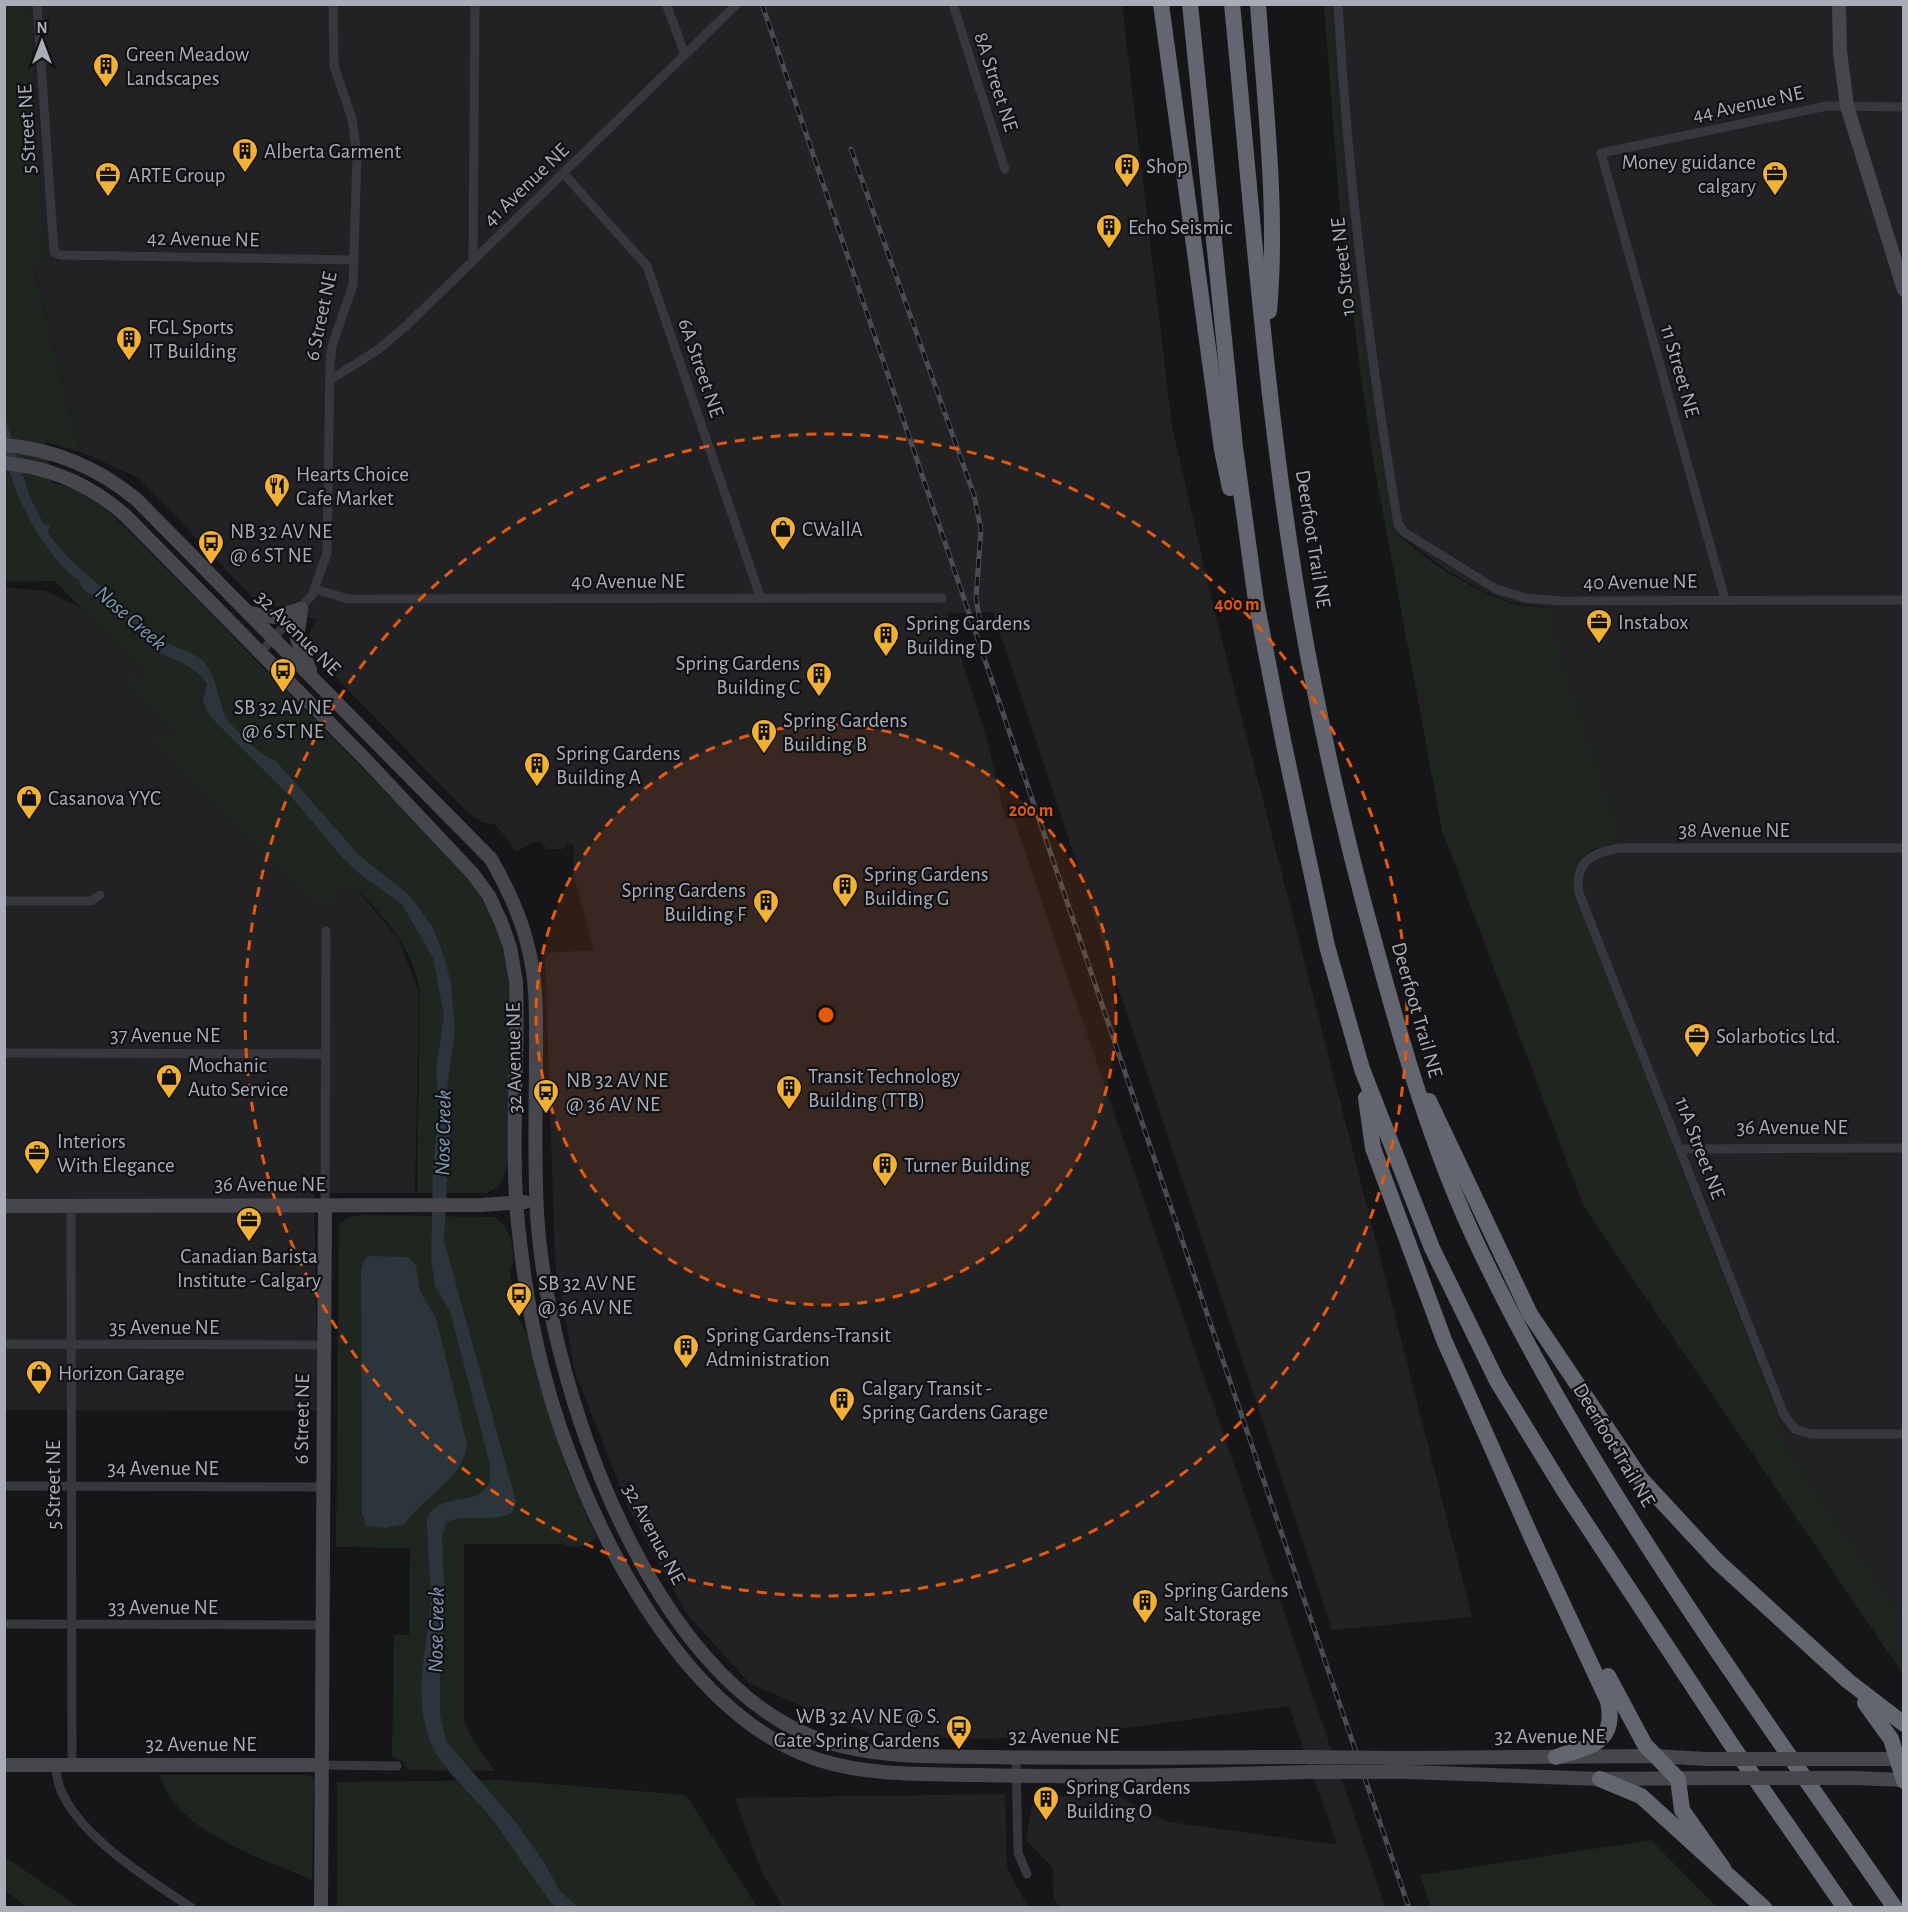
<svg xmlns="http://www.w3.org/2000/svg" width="1908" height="1912" font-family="'Alegreya Sans',sans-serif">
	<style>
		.built { fill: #222225 }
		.green { fill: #1e261f }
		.water { fill: #2c353c }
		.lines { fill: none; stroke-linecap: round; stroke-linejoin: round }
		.street { stroke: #37383d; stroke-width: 9 }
		.secondary { stroke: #45474d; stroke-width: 14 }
		.highway { stroke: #63666e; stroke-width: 16 }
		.rail-casing { stroke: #4a4c52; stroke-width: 5 }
		.rail { stroke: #111113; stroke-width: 3; stroke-dasharray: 9; stroke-linecap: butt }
		.secondary-bridge { stroke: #45474d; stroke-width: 14 }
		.ring { fill: none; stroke: #e8590c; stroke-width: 3; stroke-dasharray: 10 8 }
		.labels { text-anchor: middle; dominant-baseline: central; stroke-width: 4.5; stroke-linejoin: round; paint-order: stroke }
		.poi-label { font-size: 21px; fill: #a8adb8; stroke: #111113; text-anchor: start }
		.street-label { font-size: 21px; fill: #a8adb8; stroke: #111113 }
		.water-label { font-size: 22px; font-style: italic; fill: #7f9bb3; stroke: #111113 }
		.centre { fill: #e8590c; stroke: #111113; stroke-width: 3 }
		.ring-label { font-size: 18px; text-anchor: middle; font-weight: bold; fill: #e8590c; stroke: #111113; stroke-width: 4.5; stroke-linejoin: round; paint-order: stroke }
	</style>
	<rect width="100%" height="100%" fill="#161618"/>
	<g class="built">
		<polygon points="30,5 1122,5 1172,426 1211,597 1472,1617 1332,1630 993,612 947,613 989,747 1005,817 1013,817 1385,1907 1060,1908 1054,1899 1052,1867 1026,1840 1032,1805 1043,1796 1120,1797 1166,1821 1177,1823 1337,1845 1289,1706 1076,1735 982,1739 875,1736 750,1684 687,1614 629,1509 575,1372 555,1262 545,953 594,950 573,873 574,845 567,844 563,849 547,849 540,841 529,844 517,852 496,825 482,822 466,811 314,655 308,636 317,620 254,599 139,478 81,452 33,265 45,261"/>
		<polygon points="1330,5 1903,5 1903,1618 1785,1447 1779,1419 1575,894 1576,872 1584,857 1603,843 1623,839 1562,663 1554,608 1510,602 1486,592 1448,571 1394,531 1368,387 1344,178"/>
		<polygon points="4,587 45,591 82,608 147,677 124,678 180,735 151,736 343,888 355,888 398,938 419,993 415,1193 314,1193 318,1411 5,1410"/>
		<polygon points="1005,1794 1007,1868 1028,1907 783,1907 762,1873 735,1798"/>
	</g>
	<g class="green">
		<path d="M4 5H30L45 261 33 266 81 452 46 442 52 483C81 487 106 509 127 529L451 858C472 882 491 909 500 940 515 992 510 1047 509 1100 509 1125 512 1154 503 1178 499 1186 495 1189 487 1193H417L420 991C412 947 387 919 355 888H343L332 901H314L150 736 179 735 127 682 124 677H147L55 581 5 582Z"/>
		<path d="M1324 5H1330L1344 178 1368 387 1394 531C1424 560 1469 588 1508 602 1522 607 1539 607 1554 608L1562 663 1623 839C1591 845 1571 858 1575 894L1779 1419 1785 1447 1903 1618V1674L1584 1207 1442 830 1375 470 1362 384 1340 213Z"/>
		<path d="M360 1215 495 1217 504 1225 511 1239 514 1259 510 1273 519 1319 529 1338 542 1392 568 1472 597 1538C584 1546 576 1550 562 1544H464V1720L472 1739 495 1771 408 1770 402 1761 392 1757 394 1635H409L410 1548 336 1547 339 1224 347 1218Z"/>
		<path d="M159 1775H308L314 1779 312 1880C269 1862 200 1838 172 1800 166 1792 163 1783 159 1775Z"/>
		<polygon points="502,1780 686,1795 757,1907 337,1907 337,1782"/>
		<polygon points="1651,1840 1717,1907 1431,1907 1420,1875"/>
		<polygon points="4,1857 5,1857 79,1907 26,1907 5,1890"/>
	</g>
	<g class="water">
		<path d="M4 415 30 497 44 525 50 524 48 532C65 560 95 581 120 602 135 613 146 629 161 639 175 650 194 649 205 663 219 680 217 705 230 723 237 732 263 758 275 760L359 855 409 895 432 926 441 948 451 982 455 1029 447 1089 450 1128 444 1241 516 1501 513 1512C489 1525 467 1511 446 1523L442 1536 445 1608 440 1659V1714L446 1741 514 1820 542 1859 560 1891 578 1907H555C532 1879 514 1848 492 1819 470 1790 437 1768 427 1732 415 1692 426 1651 430 1610 432 1580 427 1549 427 1519 436 1496 462 1503 480 1494 483 1491 487 1486 490 1482V1464L450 1312 435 1286 431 1259 433 1170 439 1110 436 1070 444 1015 433 958 402 904 361 875 342 857 296 802 210 716 203 702 207 684C194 665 180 663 161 653 154 649 151 642 145 637 130 624 115 608 98 598 89 593 82 592 79 580 45 558 12 494 5 453 3 441 5 428 4 415Z"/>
		<path d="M369 1256 409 1257 416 1266 420 1290 436 1319 467 1444C463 1480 424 1495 405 1524L385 1528 366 1526 362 1513 361 1269 365 1259Z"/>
	</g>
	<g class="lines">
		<g class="street">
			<polyline points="37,4 54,252 60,255 353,260"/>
			<polyline points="666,4 685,54"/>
			<polyline points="953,4 1005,169"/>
			<path d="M1338 4C1348 179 1369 352 1398 524L1404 532 1496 589 1525 598 1561 601 1904 600"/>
			<polyline points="564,174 647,266 761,599"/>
			<polyline points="473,260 475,4"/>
			<polyline points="330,380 379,349 407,325 737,4"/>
			<polyline points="315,589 348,599 942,598"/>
			<polyline points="1725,599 1601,153 1827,106 1904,107"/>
			<polyline points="260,653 312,595 327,553 330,364 332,346 353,285 357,155 352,119 334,66 333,4"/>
			<path d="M1904 848H1620C1592 853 1574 861 1579 893L1784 1415 1795 1429 1811 1434H1904"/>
			<polyline points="4,901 91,901 100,895"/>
			<polyline points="4,1053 325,1054"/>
			<polyline points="1681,1149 1904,1148"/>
			<polyline points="325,1205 326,931"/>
			<polyline points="71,1206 72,1764"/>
			<polyline points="4,1344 324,1345"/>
			<polyline points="4,1486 322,1487"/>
			<polyline points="4,1624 322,1625"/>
			<polyline points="1016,1757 1018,1853 1027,1874"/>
			<path d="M56 1765C54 1822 148 1879 192 1908"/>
			<polyline points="320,1765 397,1766"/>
		</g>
		<g class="secondary">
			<polyline points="1839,4 1840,52 1847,106 1904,290"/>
			<path d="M4 445C53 449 98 468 136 499L491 859C507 887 521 916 528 947 537 981 536 1016 536 1050 536 1105 534 1159 537 1213 547 1380 649 1684 824 1741 879 1759 937 1756 993 1757 1096 1759 1200 1757 1304 1757"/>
			<path d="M4 463C50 467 92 486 126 516L364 758 473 874 489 896 501 922 510 947 516 982C519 1062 510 1144 518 1224 523 1273 531 1325 544 1374 579 1508 677 1715 819 1760 870 1776 924 1774 977 1775 1087 1778 1198 1775 1309 1772"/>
			<polyline points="248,613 275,617 301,609 297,639 310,670"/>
			<polyline points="4,1206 481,1205 525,1202"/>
			<polyline points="1404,1758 1655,1756 1706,1759"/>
			<polyline points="1841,1759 1904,1759"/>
			<polyline points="4,1765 320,1765"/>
			<polyline points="1409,1772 1600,1779 1721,1778"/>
			<polyline points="1854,1778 1904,1780"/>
			<polyline points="321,1908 325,1205"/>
		</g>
		<g class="highway">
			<polyline points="1161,4 1222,450 1230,488"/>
			<polyline points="1190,4 1235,447 1256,601 1283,740 1327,946 1362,1069 1432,1248 1497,1381 1565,1492 1729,1741 1845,1908"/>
			<path d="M1232 4C1253 220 1268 437 1307 650 1326 752 1349 852 1377 952 1404 1051 1433 1151 1477 1244 1587 1477 1749 1696 1895 1908"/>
			<path d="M1258 4C1265 106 1278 209 1269 311"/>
			<path d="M1366 1098 1373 1148 1444 1340 1531 1536 1608 1701C1617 1744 1590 1746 1556 1757"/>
			<polyline points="1429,1101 1530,1314 1641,1479 1717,1561 1848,1681 1904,1724"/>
			<polyline points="1608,1676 1645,1745 1678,1779 1682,1810 1723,1868"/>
			<polyline points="1865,1703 1891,1739 1904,1781"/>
			<polyline points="1600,1779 1641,1796 1764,1908"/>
		</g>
		<defs>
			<g id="rail">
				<polyline points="762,4 1409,1908"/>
				<polyline points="851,149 974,495 981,529 976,598 981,628"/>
			</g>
		</defs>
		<use href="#rail" class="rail-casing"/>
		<use href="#rail" class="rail"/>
		<g class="secondary-bridge">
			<polyline points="1304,1757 1404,1758"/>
			<polyline points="1706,1759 1841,1759"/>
			<polyline points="1309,1772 1409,1772"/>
			<polyline points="1721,1778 1854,1778"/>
		</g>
	</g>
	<circle cx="826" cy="1015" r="290" fill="#e8590c" fill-opacity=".12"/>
	<g class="ring">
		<circle cx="826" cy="1015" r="290"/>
		<circle cx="826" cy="1015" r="581"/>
	</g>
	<defs>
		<symbol id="building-pin" viewBox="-11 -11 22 30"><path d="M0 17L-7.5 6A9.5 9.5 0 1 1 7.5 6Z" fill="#f2b134" stroke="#111113"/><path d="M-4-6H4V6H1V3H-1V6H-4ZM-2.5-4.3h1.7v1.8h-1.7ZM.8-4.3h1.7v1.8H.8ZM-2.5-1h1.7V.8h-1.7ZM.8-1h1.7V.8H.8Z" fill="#111"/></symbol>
		<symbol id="office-pin" viewBox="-11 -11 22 30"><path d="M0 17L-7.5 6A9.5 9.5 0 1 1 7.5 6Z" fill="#f2b134" stroke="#111113"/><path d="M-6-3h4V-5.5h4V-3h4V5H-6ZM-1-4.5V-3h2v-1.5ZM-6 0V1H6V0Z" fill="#111"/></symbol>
		<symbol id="restaurant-pin" viewBox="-11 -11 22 30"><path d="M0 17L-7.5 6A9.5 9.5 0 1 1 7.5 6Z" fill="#f2b134" stroke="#111113"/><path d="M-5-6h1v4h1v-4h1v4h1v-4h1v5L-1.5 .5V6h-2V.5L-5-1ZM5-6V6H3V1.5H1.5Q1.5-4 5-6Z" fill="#111"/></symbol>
		<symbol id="shop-pin" viewBox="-11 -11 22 30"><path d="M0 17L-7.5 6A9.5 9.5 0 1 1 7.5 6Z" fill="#f2b134" stroke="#111113"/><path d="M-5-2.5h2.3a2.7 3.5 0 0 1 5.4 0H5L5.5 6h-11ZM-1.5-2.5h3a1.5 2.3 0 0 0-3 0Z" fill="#111"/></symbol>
		<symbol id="bus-pin" viewBox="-11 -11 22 30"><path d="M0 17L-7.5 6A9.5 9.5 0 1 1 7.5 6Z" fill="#f2b134" stroke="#111113"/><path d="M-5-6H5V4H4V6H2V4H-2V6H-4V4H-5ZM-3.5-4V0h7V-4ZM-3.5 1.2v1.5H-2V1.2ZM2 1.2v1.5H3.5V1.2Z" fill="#111"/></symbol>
	</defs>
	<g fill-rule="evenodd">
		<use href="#building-pin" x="91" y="51" width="30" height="40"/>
		<use href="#building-pin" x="230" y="136" width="30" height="40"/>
		<use href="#building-pin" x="1112" y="151" width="30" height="40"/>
		<use href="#office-pin" x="1760" y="159" width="30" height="40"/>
		<use href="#office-pin" x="93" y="160" width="30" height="40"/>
		<use href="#building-pin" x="1094" y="212" width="30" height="40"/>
		<use href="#building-pin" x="114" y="324" width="30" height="40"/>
		<use href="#restaurant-pin" x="262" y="471" width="30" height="40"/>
		<use href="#shop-pin" x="768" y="514" width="30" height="40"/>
		<use href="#bus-pin" x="196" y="528" width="30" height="40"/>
		<use href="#office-pin" x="1584" y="607" width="30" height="40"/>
		<use href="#building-pin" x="871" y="620" width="30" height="40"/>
		<use href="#bus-pin" x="268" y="656" width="30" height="40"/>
		<use href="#building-pin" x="804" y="660" width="30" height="40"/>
		<use href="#building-pin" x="749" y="717" width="30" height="40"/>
		<use href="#building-pin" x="522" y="750" width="30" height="40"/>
		<use href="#shop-pin" x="14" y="783" width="30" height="40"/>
		<use href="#building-pin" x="830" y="871" width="30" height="40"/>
		<use href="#building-pin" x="751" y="887" width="30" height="40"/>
		<use href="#office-pin" x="1682" y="1021" width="30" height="40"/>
		<use href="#shop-pin" x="154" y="1062" width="30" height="40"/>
		<use href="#building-pin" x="774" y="1073" width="30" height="40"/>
		<use href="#bus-pin" x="531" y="1077" width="30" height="40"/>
		<use href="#office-pin" x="22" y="1138" width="30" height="40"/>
		<use href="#building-pin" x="870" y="1150" width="30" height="40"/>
		<use href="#office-pin" x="234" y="1205" width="30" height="40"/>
		<use href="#bus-pin" x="504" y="1280" width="30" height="40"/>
		<use href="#building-pin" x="671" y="1332" width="30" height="40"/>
		<use href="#shop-pin" x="24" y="1358" width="30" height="40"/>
		<use href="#building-pin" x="827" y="1385" width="30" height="40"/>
		<use href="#building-pin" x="1130" y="1587" width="30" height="40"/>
		<use href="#bus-pin" x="944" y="1713" width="30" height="40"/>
		<use href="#building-pin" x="1031" y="1784" width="30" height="40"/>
	</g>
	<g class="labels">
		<g class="poi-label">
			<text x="126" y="54">Green Meadow<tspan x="126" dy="24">Landscapes</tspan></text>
			<text x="264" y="151">Alberta Garment</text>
			<text x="1756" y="162" text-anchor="end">Money guidance<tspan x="1756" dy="24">calgary</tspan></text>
			<text x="1146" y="166">Shop</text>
			<text x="128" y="175">ARTE Group</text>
			<text x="1128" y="227">Echo Seismic</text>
			<text x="148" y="327">FGL Sports<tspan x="148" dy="24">IT Building</tspan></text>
			<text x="296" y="474">Hearts Choice<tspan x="296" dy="24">Cafe Market</tspan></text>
			<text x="802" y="529">CWallA</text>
			<text x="230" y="531">NB 32 AV NE<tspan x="230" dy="24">@ 6 ST NE</tspan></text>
			<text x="1618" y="622">Instabox</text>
			<text x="906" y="623">Spring Gardens<tspan x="906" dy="24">Building D</tspan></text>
			<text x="800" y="663" text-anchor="end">Spring Gardens<tspan x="800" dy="24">Building C</tspan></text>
			<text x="283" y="707" text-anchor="middle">SB 32 AV NE<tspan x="283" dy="24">@ 6 ST NE</tspan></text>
			<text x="783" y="720">Spring Gardens<tspan x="783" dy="24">Building B</tspan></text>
			<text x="556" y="753">Spring Gardens<tspan x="556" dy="24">Building A</tspan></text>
			<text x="48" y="798">Casanova YYC</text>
			<text x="864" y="874">Spring Gardens<tspan x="864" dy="24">Building G</tspan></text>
			<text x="746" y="890" text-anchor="end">Spring Gardens<tspan x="746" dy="24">Building F</tspan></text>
			<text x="1716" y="1036">Solarbotics Ltd.</text>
			<text x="188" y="1065">Mochanic<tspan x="188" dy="24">Auto Service</tspan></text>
			<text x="808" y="1076">Transit Technology<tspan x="808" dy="24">Building (TTB)</tspan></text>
			<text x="566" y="1080">NB 32 AV NE<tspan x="566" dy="24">@ 36 AV NE</tspan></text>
			<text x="57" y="1141">Interiors<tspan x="57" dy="24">With Elegance</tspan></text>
			<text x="904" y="1165">Turner Building</text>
			<text x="249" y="1256" text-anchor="middle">Canadian Barista<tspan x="249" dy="24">Institute - Calgary</tspan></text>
			<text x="538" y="1283">SB 32 AV NE<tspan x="538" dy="24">@ 36 AV NE</tspan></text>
			<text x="706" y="1335">Spring Gardens-Transit<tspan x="706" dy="24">Administration</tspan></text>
			<text x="58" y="1373">Horizon Garage</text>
			<text x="862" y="1388">Calgary Transit -<tspan x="862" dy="24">Spring Gardens Garage</tspan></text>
			<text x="1164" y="1590">Spring Gardens<tspan x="1164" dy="24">Salt Storage</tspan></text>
			<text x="940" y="1716" text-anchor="end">WB 32 AV NE @ S.<tspan x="940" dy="24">Gate Spring Gardens</tspan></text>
			<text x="1066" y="1787">Spring Gardens<tspan x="1066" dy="24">Building O</tspan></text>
		</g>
		<g class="street-label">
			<text transform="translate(996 82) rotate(72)">8A Street NE</text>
			<text transform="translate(1748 104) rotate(-12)">44 Avenue NE</text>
			<text transform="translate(27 129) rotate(-93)">5 Street NE</text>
			<text transform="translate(526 185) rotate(-44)">41 Avenue NE</text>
			<text transform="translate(203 239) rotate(1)">42 Avenue NE</text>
			<text transform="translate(1343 267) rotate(-96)">10 Street NE</text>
			<text transform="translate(321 316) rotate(-78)">6 Street NE</text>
			<text transform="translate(701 368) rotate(71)">6A Street NE</text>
			<text transform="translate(1680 371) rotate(74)">11 Street NE</text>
			<text transform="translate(1313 539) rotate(81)">Deerfoot Trail NE</text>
			<text x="628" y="581">40 Avenue NE</text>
			<text transform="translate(1640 582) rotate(-1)">40 Avenue NE</text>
			<text transform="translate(298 633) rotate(45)">32 Avenue NE</text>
			<text x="1734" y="830">38 Avenue NE</text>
			<text transform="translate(1417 1010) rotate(74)">Deerfoot Trail NE</text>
			<text x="165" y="1035">37 Avenue NE</text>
			<text transform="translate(514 1058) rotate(-91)">32 Avenue NE</text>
			<text x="1792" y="1127">36 Avenue NE</text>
			<text transform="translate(1700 1148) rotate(69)">11A Street NE</text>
			<text x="270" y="1184">36 Avenue NE</text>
			<text x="164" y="1327">35 Avenue NE</text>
			<text transform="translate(302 1419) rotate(-89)">6 Street NE</text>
			<text transform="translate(1614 1445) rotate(59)">Deerfoot Trail NE</text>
			<text x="163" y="1468">34 Avenue NE</text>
			<text transform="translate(53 1485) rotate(-90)">5 Street NE</text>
			<text transform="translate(654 1534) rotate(62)">32 Avenue NE</text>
			<text x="163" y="1607">33 Avenue NE</text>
			<text x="1064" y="1736">32 Avenue NE</text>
			<text x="1550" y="1736">32 Avenue NE</text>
			<text x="201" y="1744">32 Avenue NE</text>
		</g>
		<g class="water-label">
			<text transform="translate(131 618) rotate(41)">Nose Creek</text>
			<text transform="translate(443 1133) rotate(-89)">Nose Creek</text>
			<text transform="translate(436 1630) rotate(-89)">Nose Creek</text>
		</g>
	</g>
	<circle cx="826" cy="1015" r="9" class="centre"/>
	<g class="ring-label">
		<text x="1237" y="610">400 m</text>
		<text x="1031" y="816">200 m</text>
	</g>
	<rect width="1908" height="1912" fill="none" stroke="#a8adb8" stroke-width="12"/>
	<g transform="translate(42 42)" stroke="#111113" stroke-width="4.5" paint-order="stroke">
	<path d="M0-4.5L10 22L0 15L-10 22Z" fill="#a8adb8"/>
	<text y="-9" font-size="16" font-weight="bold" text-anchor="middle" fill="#a8adb8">N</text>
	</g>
</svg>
